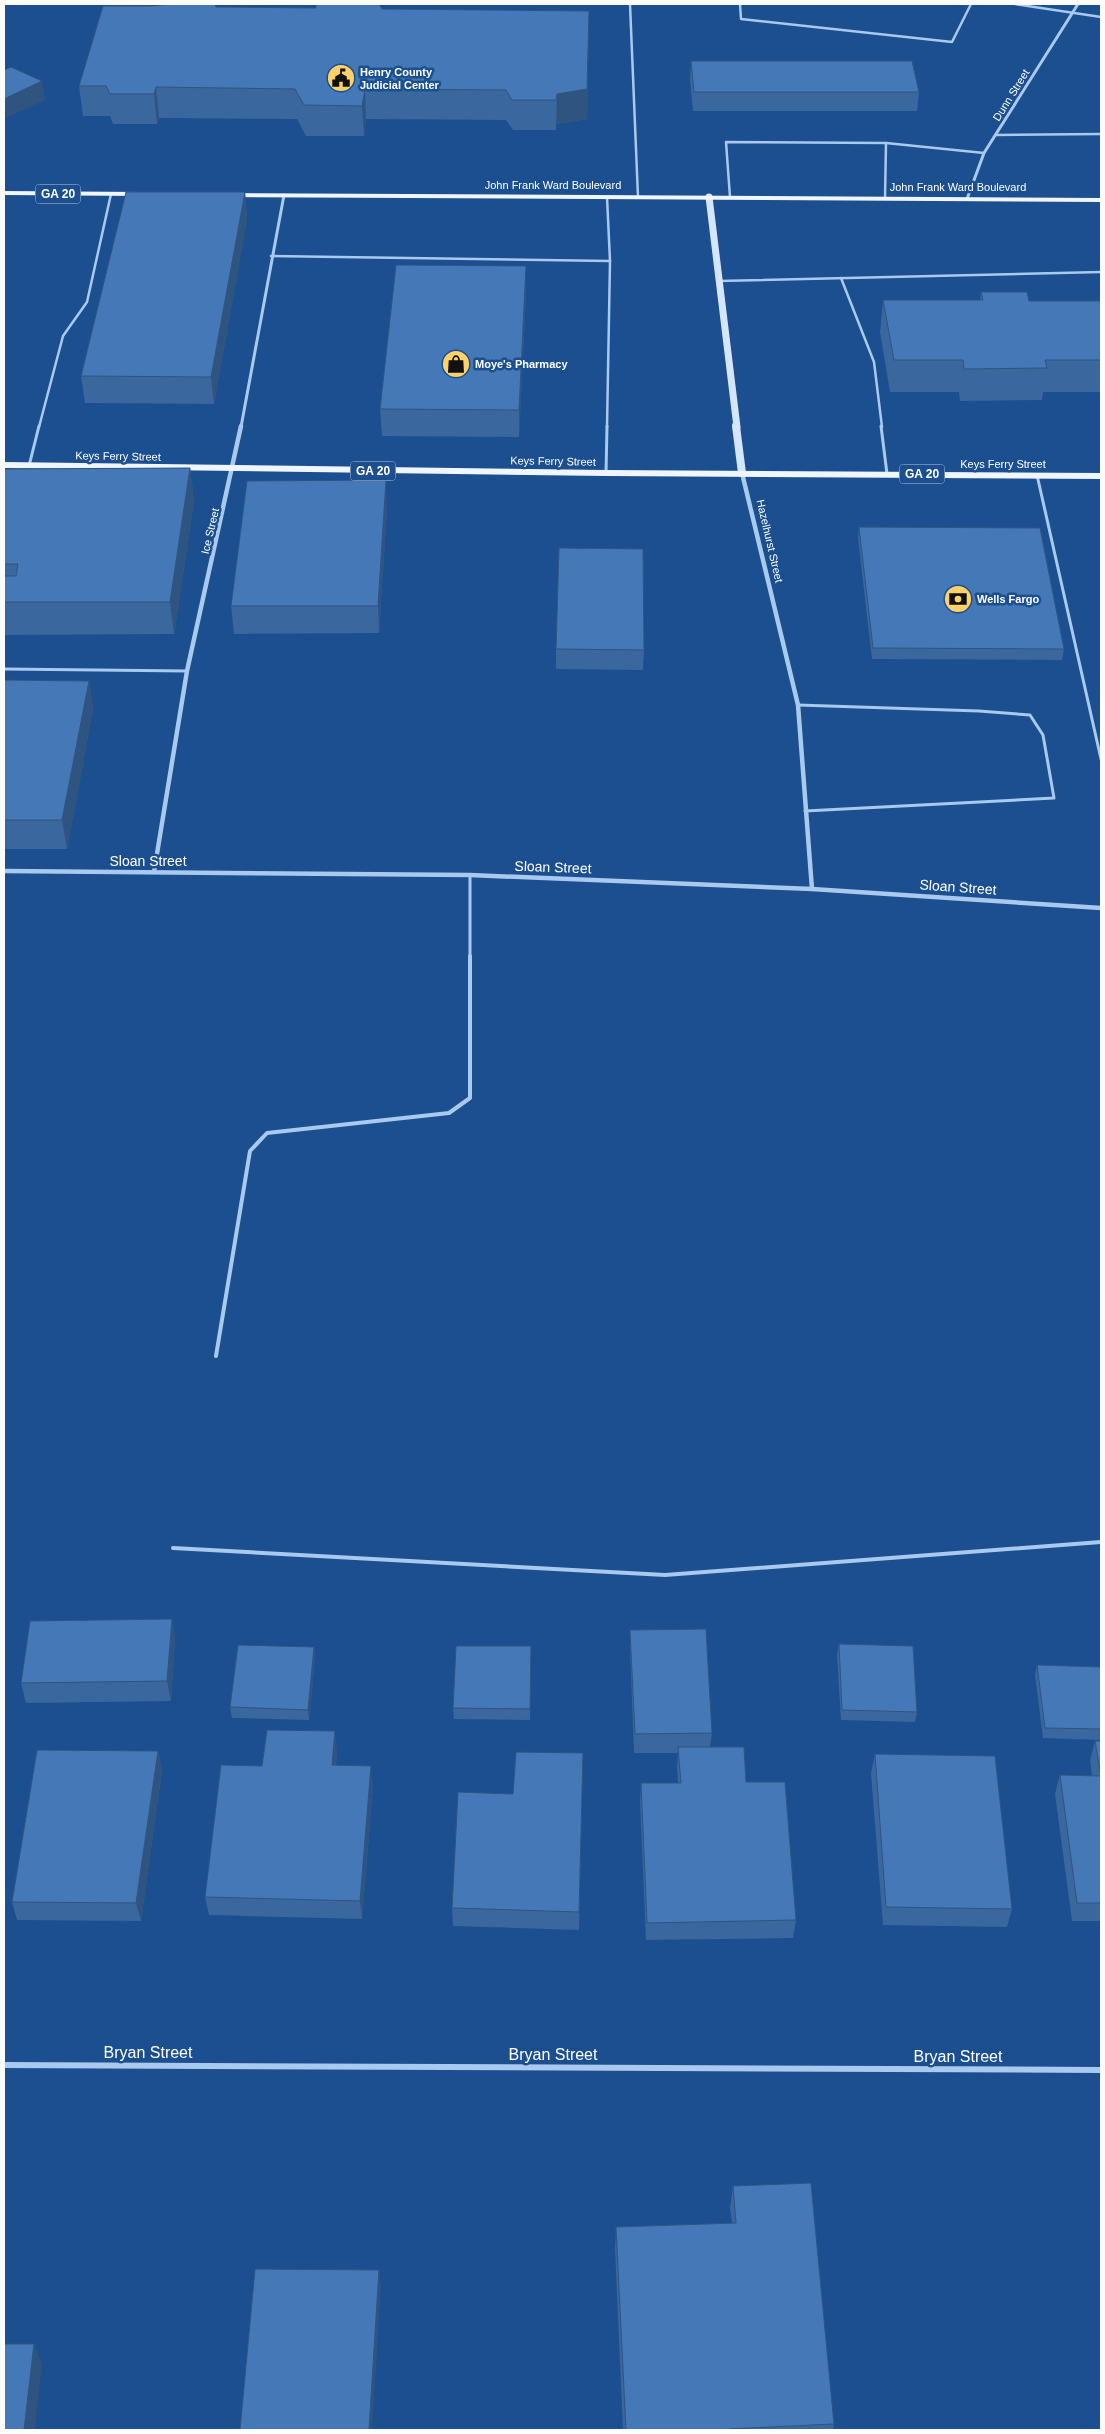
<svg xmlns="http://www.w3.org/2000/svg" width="1105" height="2434" font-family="Arial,sans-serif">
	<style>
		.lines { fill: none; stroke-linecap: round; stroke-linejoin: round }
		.service-far2 { stroke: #a9c9ee; stroke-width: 2.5 }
		.service-far1 { stroke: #a9c9ee; stroke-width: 3 }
		.service { stroke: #a9c9ee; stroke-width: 4 }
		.minor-far2 { stroke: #a9c9ee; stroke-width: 3 }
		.minor-far1 { stroke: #a9c9ee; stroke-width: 4.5 }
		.minor { stroke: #a9c9ee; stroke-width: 6 }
		.secondary-far1 { stroke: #d6e6fa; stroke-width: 7 }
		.secondary { stroke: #d6e6fa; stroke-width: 8 }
		.primary { fill: #f0f6ff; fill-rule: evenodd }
		.wall { fill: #3a679d }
		.shaded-wall { fill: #305480 }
		.building { fill: #4478b7; stroke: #305480 }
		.labels { text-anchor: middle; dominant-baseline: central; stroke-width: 5; stroke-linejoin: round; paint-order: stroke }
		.far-poi-label { font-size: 11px; font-weight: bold; fill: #fff; stroke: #1b4f8f; text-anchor: start }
		.far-street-label { font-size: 11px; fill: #fff; stroke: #1b4f8f }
		.shield { fill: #1b4f8f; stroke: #bbcadd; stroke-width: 1 }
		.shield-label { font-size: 12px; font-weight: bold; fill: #fff }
		.street-label { font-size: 14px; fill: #fff; stroke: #1b4f8f }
		.near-street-label { font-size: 16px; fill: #fff; stroke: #1b4f8f }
	</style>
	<rect width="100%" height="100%" fill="#1b4f8f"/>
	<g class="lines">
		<g class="service-far2">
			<polyline points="630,4 638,197"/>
			<polyline points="740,4 741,19 952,42 971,4"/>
			<polyline points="1015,4 1101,17"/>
			<polyline points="996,135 1101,134"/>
			<polyline points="730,197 726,142 886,143 984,153"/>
			<polyline points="885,198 886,143"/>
			<polyline points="271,256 610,261"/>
			<polyline points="841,278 874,362 882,427"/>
			<polyline points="718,281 1101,272"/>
			<polyline points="39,427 63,336 87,302 111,194"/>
			<polyline points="607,427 610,261 607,197"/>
		</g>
		<g class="service-far1">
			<polyline points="881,426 887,474"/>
			<polyline points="29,466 39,426"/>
			<polyline points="606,473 607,426"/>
			<polyline points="1037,475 1101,759"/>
			<polyline points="4,669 187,671"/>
			<polyline points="798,705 979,711 1030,715 1043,735 1054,798 805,811"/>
			<polyline points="470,875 470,957"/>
		</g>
		<g class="service">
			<polyline points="216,1356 250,1151 267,1133 449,1113 470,1098 470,956"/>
			<polyline points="173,1548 665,1575 1101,1542"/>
		</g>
		<g class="minor-far2">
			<polyline points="967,199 984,153 1078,4"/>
			<polyline points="241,427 284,195"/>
		</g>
		<g class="minor-far1">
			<polyline points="742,473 798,705 812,889"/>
			<polyline points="4,871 470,875 812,889 1101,908"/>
			<polyline points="154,872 187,671 241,426"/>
		</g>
		<polyline class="minor" points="4,2065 1101,2070"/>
		<polyline class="secondary-far1" points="709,197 737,427"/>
		<polyline class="secondary" points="736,426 742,473"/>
		<g class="primary">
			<polygon points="4,191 141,192 145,194 141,196 4,195"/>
			<polygon points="226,193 1101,198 1101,202 229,197 225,195"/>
			<polygon points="4,462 606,470 1101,473 1101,479 606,476 4,468"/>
		</g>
	</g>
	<g class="wall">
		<polygon points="216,7 589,11 587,119 556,124 556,130 513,130 506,120 366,119 364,136 306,136 297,119 159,118 157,124 113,124 110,116 83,116 79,86"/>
		<polygon points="691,61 919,92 917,111 693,111 690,80"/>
		<polygon points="245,192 247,219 214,404 85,403 81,376"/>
		<polygon points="981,292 1029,301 1101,301 1101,392 1043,392 1042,400 960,401 959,392 890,392 880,332 883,300 980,300"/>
		<polygon points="526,293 519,437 382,436 380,409"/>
		<polygon points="190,468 194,501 174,634 4,635 4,469"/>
		<polygon points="387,508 379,633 234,634 231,606"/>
		<polygon points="859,527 1064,649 1062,660 872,659 858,538"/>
		<polygon points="556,649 644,650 643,670 556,669"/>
		<polygon points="4,680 89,681 93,709 67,849 4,849"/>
		<polygon points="172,1619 175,1638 171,1701 26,1703 21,1683"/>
		<polygon points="630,1630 712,1733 710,1747 746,1782 796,1920 793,1938 646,1940 640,1802 641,1783 678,1783 677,1766 678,1753 634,1753 630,1649"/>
		<polygon points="839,1644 917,1712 915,1722 841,1720 837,1655"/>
		<polygon points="531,1646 530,1720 454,1719 453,1708"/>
		<polygon points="314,1647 315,1658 309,1720 232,1718 230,1707"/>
		<polygon points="1037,1665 1101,1667 1101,1740 1043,1738 1035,1675"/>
		<polygon points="1095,1741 1101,1741 1101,1921 1072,1921 1055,1794 1060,1775 1092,1776 1090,1760"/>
		<polygon points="337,1750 336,1765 373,1785 362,1919 209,1915 205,1897"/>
		<polygon points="158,1751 162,1770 141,1921 17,1920 12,1902"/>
		<polygon points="583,1753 579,1930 453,1926 452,1908 513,1794"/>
		<polygon points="875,1754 1012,1909 1007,1927 883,1925 871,1773"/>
		<polygon points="733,2186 834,2424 833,2430 623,2430 615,2249 616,2227 732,2223 730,2208"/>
	</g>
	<g class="shaded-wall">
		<polygon points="589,41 587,119 556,124 556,130 557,94"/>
		<polygon points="42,81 45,100 4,119 4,99"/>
		<polygon points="156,87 159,118 157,124 154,94"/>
		<polygon points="365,89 366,119 364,136 362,106"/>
		<polygon points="245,192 247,219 214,404 211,377"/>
		<polygon points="526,266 526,293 519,437 519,410"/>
		<polygon points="190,468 194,501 174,634 170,602"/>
		<polygon points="386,480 387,508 379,633 378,606"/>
		<polygon points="89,681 93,709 67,849 62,820"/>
		<polygon points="172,1619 175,1638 171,1701 167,1681"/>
		<polygon points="314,1647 315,1658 309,1720 308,1710"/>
		<polygon points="335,1731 337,1750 334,1784 332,1765"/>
		<polygon points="158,1751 162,1770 141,1921 136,1903"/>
		<polygon points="371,1766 373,1785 362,1919 360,1901"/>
		<polygon points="379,2270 381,2286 372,2430 369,2430"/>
		<polygon points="34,2344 42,2364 35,2430 24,2430"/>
	</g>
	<g class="building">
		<polygon points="172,4 215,4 216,7 316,8 316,4 379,4 382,9 589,11 587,89 557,94 556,100 512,100 506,90 365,89 362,106 304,105 295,89 156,87 154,94 110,94 106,86 79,86 103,6 152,6"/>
		<polygon points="691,61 912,61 919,92 694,92"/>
		<polygon points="11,67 42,81 4,99 4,70"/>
		<polygon points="126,192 245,192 211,377 81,376"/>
		<polygon points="396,265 526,266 519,410 380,409"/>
		<polygon points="981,292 1027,292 1029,301 1101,301 1101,360 1045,360 1047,368 964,369 963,360 894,360 883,300 983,300"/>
		<polygon points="190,468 170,602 4,602 4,576 16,576 18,564 4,564 4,469"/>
		<polygon points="386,480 378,606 231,606 247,481"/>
		<polygon points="859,527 1040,528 1064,649 873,648"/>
		<polygon points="559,548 643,549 644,650 556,649"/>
		<polygon points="4,680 89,681 62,820 4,820"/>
		<polygon points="172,1619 167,1681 21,1683 30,1621"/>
		<polygon points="706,1629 712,1733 635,1734 630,1630"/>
		<polygon points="839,1644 913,1646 917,1712 842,1710"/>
		<polygon points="238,1645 314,1647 308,1710 230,1707"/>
		<polygon points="456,1646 531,1646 530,1709 453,1708"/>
		<polygon points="1037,1665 1101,1667 1101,1729 1045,1728"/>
		<polygon points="267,1730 335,1731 332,1765 371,1766 360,1901 205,1897 221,1765 262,1766"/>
		<polygon points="1095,1741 1101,1741 1101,1903 1077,1903 1060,1775 1101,1776"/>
		<polygon points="678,1747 744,1747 746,1782 785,1782 796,1920 647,1923 641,1783 681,1783"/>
		<polygon points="37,1750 158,1751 136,1903 12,1902"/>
		<polygon points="516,1752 583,1753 579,1912 452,1908 458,1792 513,1794"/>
		<polygon points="875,1754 995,1756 1012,1909 886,1907"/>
		<polygon points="811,2183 834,2424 729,2429 729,2430 626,2430 616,2227 736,2223 733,2186"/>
		<polygon points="255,2269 379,2270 369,2430 240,2430"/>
		<polygon points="4,2344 34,2344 24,2430 4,2430"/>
	</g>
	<defs>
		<symbol id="civic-disc" viewBox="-11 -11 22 22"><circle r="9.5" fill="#ffd166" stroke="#1b4f8f"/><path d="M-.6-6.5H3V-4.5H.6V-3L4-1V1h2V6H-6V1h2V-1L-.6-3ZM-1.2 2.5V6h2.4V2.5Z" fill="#111"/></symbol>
		<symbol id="shop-disc" viewBox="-11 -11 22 22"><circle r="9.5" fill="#ffd166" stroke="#1b4f8f"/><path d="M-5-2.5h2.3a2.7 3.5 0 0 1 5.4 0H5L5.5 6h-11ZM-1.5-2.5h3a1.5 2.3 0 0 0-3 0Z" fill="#111"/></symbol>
		<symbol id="bank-disc" viewBox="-11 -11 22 22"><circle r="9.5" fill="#ffd166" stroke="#1b4f8f"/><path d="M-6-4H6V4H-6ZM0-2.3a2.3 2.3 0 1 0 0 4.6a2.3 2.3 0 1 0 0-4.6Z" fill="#111"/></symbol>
	</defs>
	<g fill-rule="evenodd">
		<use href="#civic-disc" x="325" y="62" width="32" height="32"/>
		<use href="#shop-disc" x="440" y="348" width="32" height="32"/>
		<use href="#bank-disc" x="942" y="583" width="32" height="32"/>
	</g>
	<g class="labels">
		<g class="far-poi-label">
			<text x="360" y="72">Henry County<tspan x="360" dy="13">Judicial Center</tspan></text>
			<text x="475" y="364">Moye's Pharmacy</text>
			<text x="977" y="599">Wells Fargo</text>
		</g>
		<g class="far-street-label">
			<text transform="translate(1011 95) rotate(-58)">Dunn Street</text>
			<text x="553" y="185">John Frank Ward Boulevard</text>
			<text x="958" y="187">John Frank Ward Boulevard</text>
			<text transform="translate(118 456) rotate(1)">Keys Ferry Street</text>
			<text transform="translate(553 461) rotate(1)">Keys Ferry Street</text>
			<text x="1003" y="464">Keys Ferry Street</text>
			<text transform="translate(210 531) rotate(-77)">Ice Street</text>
			<text transform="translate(770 541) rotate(77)">Hazelhurst Street</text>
		</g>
		<g class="shield">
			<rect x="35.5" y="184.5" width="45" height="19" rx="4"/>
			<rect x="350.5" y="461.5" width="45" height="19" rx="4"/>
			<rect x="899.5" y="464.5" width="45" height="19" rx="4"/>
		</g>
		<g class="shield-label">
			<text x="58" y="194">GA 20</text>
			<text x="373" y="471">GA 20</text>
			<text x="922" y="474">GA 20</text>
		</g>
		<g class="street-label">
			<text x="148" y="861">Sloan Street</text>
			<text transform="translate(553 867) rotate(2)">Sloan Street</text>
			<text transform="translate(958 887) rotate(4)">Sloan Street</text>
		</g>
		<g class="near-street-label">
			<text x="148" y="2052">Bryan Street</text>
			<text x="553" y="2054">Bryan Street</text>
			<text x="958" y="2056">Bryan Street</text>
		</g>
	</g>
	<rect width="1105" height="2434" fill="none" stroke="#ffffff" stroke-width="10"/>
</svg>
